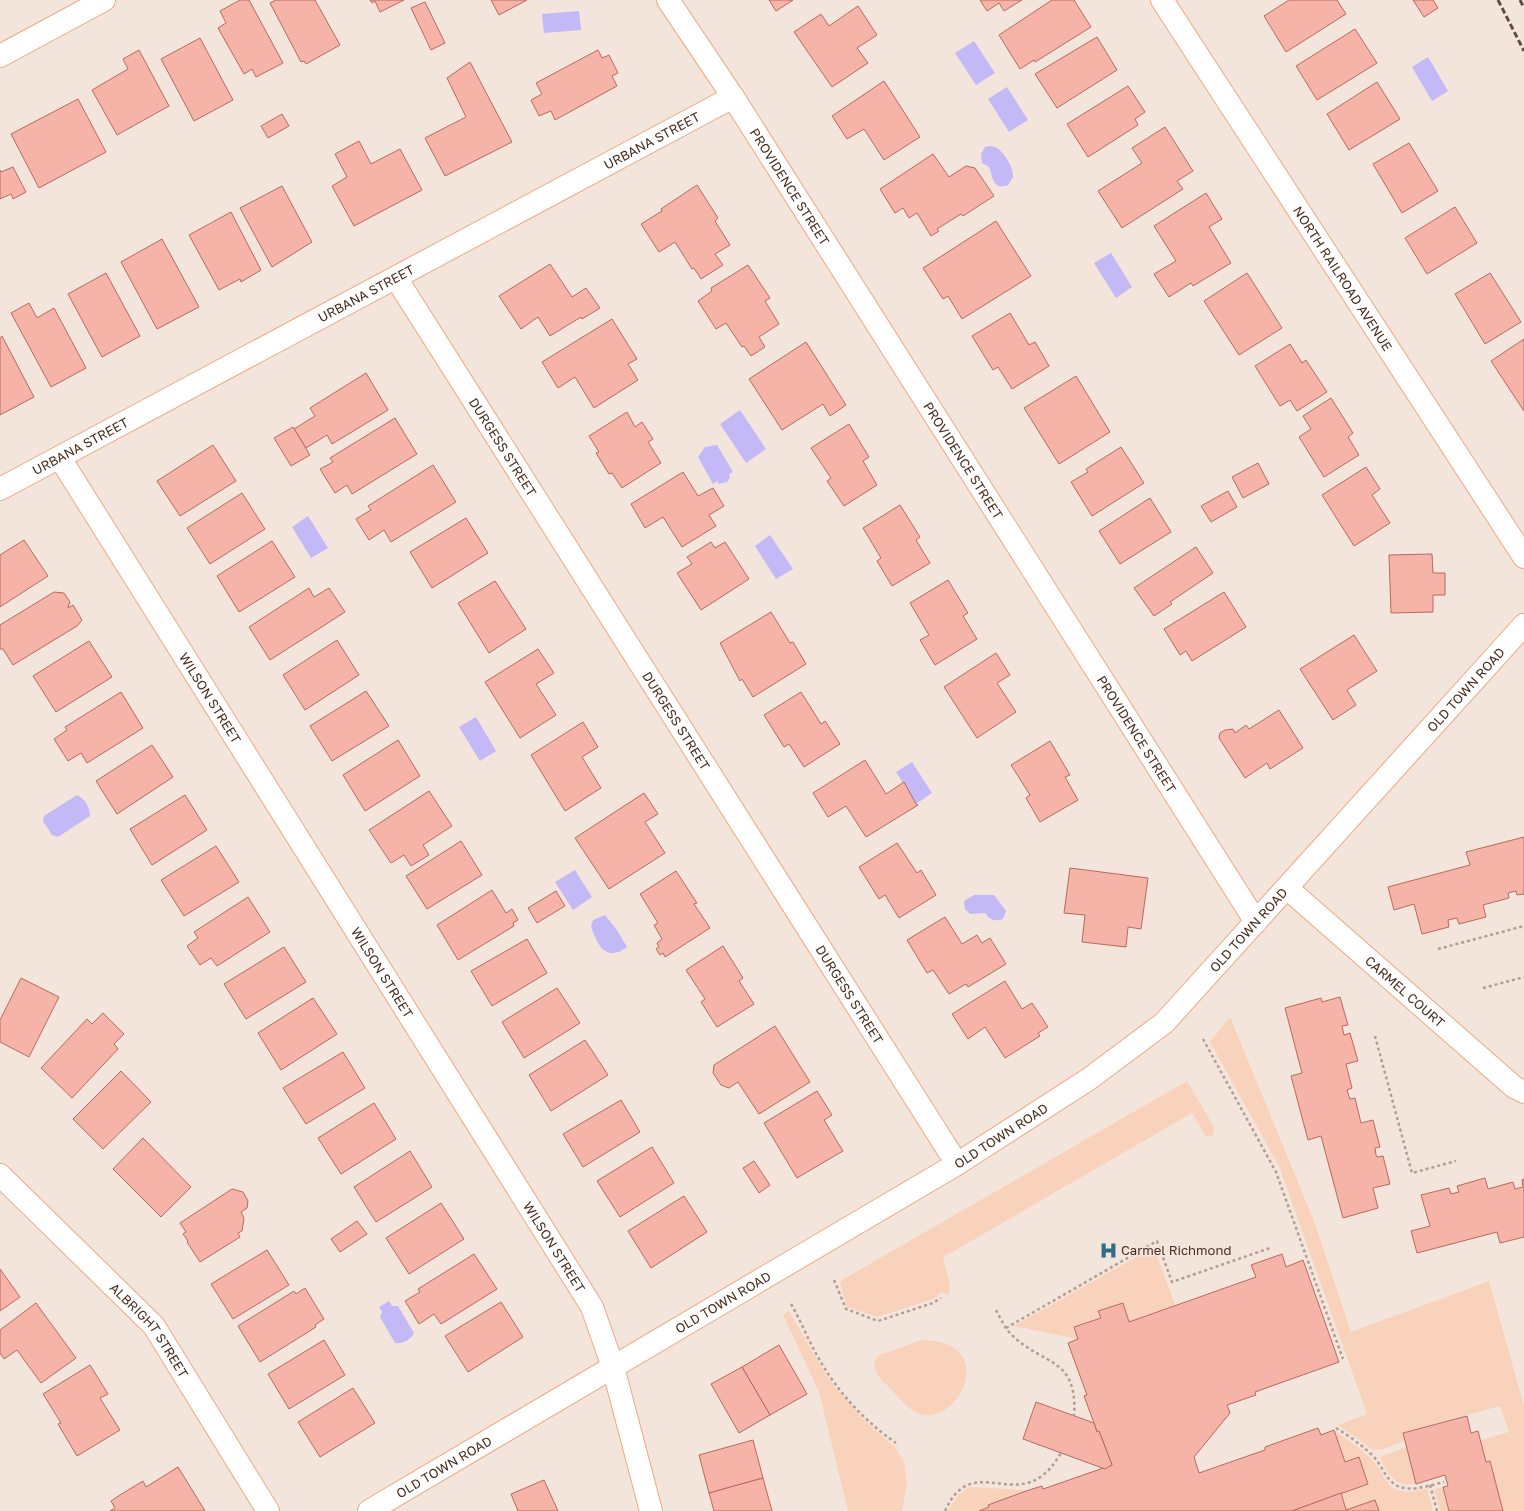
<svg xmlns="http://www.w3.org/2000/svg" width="1524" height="1511" font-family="'Golos Text',sans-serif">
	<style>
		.green { fill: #f9d2bc }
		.water { fill: #c2b9f6 }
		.building { fill: #f6b3a7; stroke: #b66a5d }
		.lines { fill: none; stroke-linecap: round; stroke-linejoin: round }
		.street-casing { stroke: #eea87f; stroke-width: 24 }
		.path { stroke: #b29d92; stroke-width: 2.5; stroke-dasharray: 3 3; stroke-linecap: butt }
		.street { stroke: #fff; stroke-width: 22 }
		.rail { stroke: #654b3c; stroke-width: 3; stroke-dasharray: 6 3; stroke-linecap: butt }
		.labels { text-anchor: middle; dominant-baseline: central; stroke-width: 3.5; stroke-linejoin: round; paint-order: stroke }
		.street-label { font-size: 13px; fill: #492c1c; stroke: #f4e5dc }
		.poi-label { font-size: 13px; fill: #492c1c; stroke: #f4e5dc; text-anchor: start }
	</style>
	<rect width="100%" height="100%" fill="#f4e5dc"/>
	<g class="green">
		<polygon points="1230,1017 1314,1221 1351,1332 1489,1281 1524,1406 1524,1511 1503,1511 1490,1461 1486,1462 1481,1440 1509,1432 1500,1406 1403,1433 1405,1441 1383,1449 1373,1450 1338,1425 1367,1414 1279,1166 1210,1042"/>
		<polygon points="1187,1081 1214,1127 1213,1135 1208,1137 1205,1135 1192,1113 954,1251 943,1257 950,1285 949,1295 941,1292 936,1298 878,1317 847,1307 840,1284 842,1280"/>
		<polygon points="1154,1247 1175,1305 1129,1322 1123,1303 1099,1312 1101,1318 1074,1327 1078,1339 1014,1326"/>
		<polygon points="789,1311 822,1368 834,1386 866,1422 895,1447 904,1462 907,1483 902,1511 848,1511 819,1392 783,1315"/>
		<path d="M921 1340C1005 1341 955 1434 915 1412 905 1406 898 1397 891 1389 882 1380 871 1372 876 1359L880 1355Z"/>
		<path d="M1334 1430C1347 1440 1362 1449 1373 1461 1379 1467 1382 1475 1387 1482 1397 1496 1413 1491 1427 1489L1433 1511H1379L1375 1500 1346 1510 1341 1493 1345 1462Z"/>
		<path d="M1407 1447 1416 1484C1395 1487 1388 1476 1380 1457Z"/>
		<polygon points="969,1487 1029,1490 988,1505 989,1507 979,1511 948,1511 958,1495"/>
		<polygon points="1443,1487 1449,1511 1440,1511 1434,1489"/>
	</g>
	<g class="water">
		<polygon points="579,11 581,30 544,33 542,14"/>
		<polygon points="974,41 995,73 976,85 955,53"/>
		<polygon points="1428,57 1448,91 1432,101 1412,67"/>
		<polygon points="1007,87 1028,120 1009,132 988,99"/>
		<path d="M990 146C1001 145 1014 167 1013 177L1008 185C993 191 993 177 989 167L982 163 981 154 985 147Z"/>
		<polygon points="1111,253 1132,287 1116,298 1094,263"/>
		<polygon points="740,410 766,449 746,463 720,424"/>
		<polygon points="717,445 733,472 729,474 730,477 727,482 719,484 717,481 713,484 698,457 705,447"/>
		<polygon points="308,516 328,548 311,558 292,527"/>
		<polygon points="770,535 793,569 776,579 755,546"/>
		<polygon points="476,717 496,751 480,761 459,727"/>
		<polygon points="912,762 932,793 916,804 896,772"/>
		<path d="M77 795C85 799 90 807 90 816L58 837 52 835 43 821 44 816Z"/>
		<polygon points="575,870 592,897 573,910 555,882"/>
		<path d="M974 895H994L1006 911 1003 919C995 922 990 920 985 913L970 914 965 909 964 901Z"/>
		<path d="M605 915 617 930 627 947C606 963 597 945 591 926L593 920Z"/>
		<path d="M389 1301 392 1306H398L414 1333C411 1340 402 1344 395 1343L380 1317 382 1312 379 1307Z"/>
	</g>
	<g class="building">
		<polygon points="240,0 249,0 283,63 256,77 252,69 244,74 218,28 226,23 220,11"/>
		<polygon points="276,0 315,0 340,45 306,64 304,61 301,62 270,3"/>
		<polygon points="370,0 404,0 380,12 375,1 372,3"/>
		<polygon points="491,0 527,0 499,15"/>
		<polygon points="769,0 793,0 776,11"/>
		<polygon points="980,0 1022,0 1004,11 999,3 987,11"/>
		<polygon points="1052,0 1074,0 1091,27 1035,62 1034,60 1020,69 999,35"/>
		<polygon points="1289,0 1337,0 1346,14 1286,52 1264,16"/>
		<polygon points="1413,0 1433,0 1438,8 1424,17"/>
		<polygon points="425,2 445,43 431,50 411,8"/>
		<polygon points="858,6 877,35 857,48 868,63 832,87 794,32 821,14 829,26"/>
		<polygon points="1355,29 1377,63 1317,100 1296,66"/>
		<polygon points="1097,37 1117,70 1057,108 1035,74"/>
		<polygon points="200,38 233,100 194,121 161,59"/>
		<polygon points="139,50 169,106 117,135 92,90 128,69 123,59"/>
		<polygon points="598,50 602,58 609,55 618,73 612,76 617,86 555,120 551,111 539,116 531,100 542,94 536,83"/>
		<polygon points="470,62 512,142 445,176 425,138 466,117 447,78"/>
		<polygon points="884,81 920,137 884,160 864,129 847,139 832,116"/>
		<polygon points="1377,82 1400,119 1349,150 1327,114"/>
		<polygon points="1128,86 1145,112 1135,119 1138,125 1088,157 1067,124"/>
		<polygon points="78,99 106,152 39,188 11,134"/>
		<polygon points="282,114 289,126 268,138 261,126"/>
		<polygon points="1165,127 1193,171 1177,181 1183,189 1122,228 1098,191 1142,163 1132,148"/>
		<polygon points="359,141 371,164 400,149 422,190 354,226 332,186 347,177 335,154"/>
		<polygon points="1409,143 1438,191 1402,213 1373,164"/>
		<polygon points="933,154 949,177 966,166 975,168 994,196 963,216 961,214 937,229 939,231 931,236 917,213 909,218 903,208 895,213 880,189"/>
		<polygon points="13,167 26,192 13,199 11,194 0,199 0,170 1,172"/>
		<polygon points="697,185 718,218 715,221 730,245 715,254 723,265 701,279 694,268 692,269 675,242 659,252 641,224 662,211 661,209"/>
		<polygon points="282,186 312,242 272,267 240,208"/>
		<polygon points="1206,193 1222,219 1209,227 1231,263 1193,286 1191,283 1169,297 1154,274 1176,261 1154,226"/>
		<polygon points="1455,207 1477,243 1427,274 1405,238"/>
		<polygon points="231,212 261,270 241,282 240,279 219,290 189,235"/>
		<polygon points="996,221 1031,276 962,319 948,296 943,299 923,268"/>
		<polygon points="162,239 199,307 157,329 121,262"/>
		<polygon points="550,264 572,297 586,288 600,308 582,319 581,317 550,336 538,317 521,329 499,296"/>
		<polygon points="748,265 770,298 765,301 779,324 759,337 765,347 751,356 744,346 742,347 726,323 716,329 698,301 712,291 711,288"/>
		<polygon points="106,273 140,336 102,357 68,294"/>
		<polygon points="1247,273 1282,328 1239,355 1204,301"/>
		<polygon points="1490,273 1521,322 1485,344 1455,294"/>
		<polygon points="29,303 37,318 54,308 86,368 51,387 11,313"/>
		<polygon points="1010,313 1029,345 1035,342 1049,366 1012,389 998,367 993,370 972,336"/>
		<polygon points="612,319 637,359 628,364 638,380 594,408 575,377 558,388 542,362"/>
		<polygon points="2,336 34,397 0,415 0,338"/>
		<polygon points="1524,339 1524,411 1491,361"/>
		<polygon points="806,342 846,405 830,416 823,404 782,430 749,379"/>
		<polygon points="1290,344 1302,363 1306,360 1327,392 1297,411 1290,400 1280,406 1255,366"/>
		<polygon points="366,373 388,410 332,444 327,435 306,448 294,429 315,416 310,408"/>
		<polygon points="1076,376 1110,432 1059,464 1024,408"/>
		<polygon points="1331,398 1353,433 1348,437 1359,455 1324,477 1299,437 1311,429 1303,416"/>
		<polygon points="627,412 635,427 642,422 653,439 648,442 661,463 622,488 612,473 609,474 596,453 599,452 589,436"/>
		<polygon points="395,418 417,454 352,494 347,485 335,493 320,469 333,462 330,458"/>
		<polygon points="849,424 869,457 863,461 877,485 844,506 827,481 831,478 811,448"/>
		<polygon points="293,427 310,455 291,466 274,438"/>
		<polygon points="213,445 236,481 180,516 157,481"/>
		<polygon points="1121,447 1144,483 1092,516 1071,482 1088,472 1086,469"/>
		<polygon points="1258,463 1269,484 1243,498 1232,477"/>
		<polygon points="433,465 456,502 391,542 384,530 369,540 356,519 371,510 368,506"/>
		<polygon points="1366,467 1380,489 1372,495 1390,523 1354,546 1322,495"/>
		<polygon points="683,472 698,496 713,488 724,506 709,515 716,526 682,547 663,517 645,528 631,504"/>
		<polygon points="1228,491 1237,507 1211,522 1201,506"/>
		<polygon points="242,493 265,529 210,564 187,528"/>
		<polygon points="1150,498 1171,532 1120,564 1099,531"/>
		<polygon points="900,505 920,537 916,540 930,563 892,586 877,561 881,558 863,528"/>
		<polygon points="466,518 488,553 432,588 410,552"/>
		<polygon points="24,540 48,576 0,607 0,555"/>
		<polygon points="272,541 295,577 239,612 217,576"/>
		<polygon points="711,542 715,548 725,542 749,579 701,610 677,573 692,564 687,557"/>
		<polygon points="1196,547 1213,573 1170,602 1172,604 1154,616 1134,588"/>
		<polygon points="1432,554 1433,573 1445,573 1445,595 1433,595 1433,612 1391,613 1389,555"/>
		<polygon points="948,580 968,613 963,616 977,639 935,665 920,640 929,635 910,603"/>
		<polygon points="495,581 526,629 489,653 458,603"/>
		<polygon points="309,588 314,597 329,588 345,612 270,660 249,627"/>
		<polygon points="54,592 64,593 70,602 68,607 68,608 73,605 82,620 77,626 13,665 3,649 0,649 0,625"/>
		<polygon points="1224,592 1246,627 1192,661 1186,651 1180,655 1164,629"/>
		<polygon points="771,612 790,643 793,642 806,664 753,697 742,679 740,681 720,643"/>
		<polygon points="1354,635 1377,671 1347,690 1356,705 1333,720 1300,669"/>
		<polygon points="337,640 359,675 305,710 283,675"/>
		<polygon points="89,641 112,677 56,712 33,676"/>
		<polygon points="538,649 554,673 536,684 556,715 520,738 485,682"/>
		<polygon points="996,653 1010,675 997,683 1016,712 977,738 944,687"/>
		<polygon points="366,691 389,726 332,761 310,726"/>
		<polygon points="121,692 143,728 87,763 81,753 68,761 54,739 67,730 65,727"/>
		<polygon points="801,692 821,724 825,721 840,744 804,767 789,744 784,747 764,715"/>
		<polygon points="1279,710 1303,748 1270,769 1267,763 1245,778 1219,738 1220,733 1225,730 1233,729 1235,733 1246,725 1249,729"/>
		<polygon points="583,722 598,747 582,757 601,788 565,811 531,755"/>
		<polygon points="398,740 420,776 365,811 343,775"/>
		<polygon points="1050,741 1070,775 1065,777 1078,800 1040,822 1026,798 1030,795 1011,765"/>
		<polygon points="152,745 173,777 117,814 96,781"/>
		<polygon points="865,760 886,794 904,782 916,804 918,805 866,837 846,806 828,817 813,793"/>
		<polygon points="429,791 452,826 423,845 429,855 411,866 404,855 391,863 369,830"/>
		<polygon points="644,793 658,814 645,822 665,853 609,889 575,838"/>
		<polygon points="185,795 207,830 152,865 130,829"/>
		<polygon points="1524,837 1524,894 1517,895 1516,891 1508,893 1509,898 1483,905 1486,917 1459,924 1457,918 1448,920 1449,927 1422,934 1414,904 1394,910 1388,887 1470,865 1466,852"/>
		<polygon points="461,841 482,875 427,909 406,876"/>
		<polygon points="897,843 917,873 921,870 936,895 899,918 885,895 879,899 859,867"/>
		<polygon points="216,846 239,882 184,916 161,880"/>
		<polygon points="1070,868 1148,878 1141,929 1128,927 1126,947 1082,942 1085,915 1064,913"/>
		<polygon points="676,871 697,903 694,904 710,928 665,957 663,953 660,955 656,949 659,947 657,943 662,939 654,925 658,923 640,894"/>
		<polygon points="492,890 506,913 512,909 518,920 513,923 514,926 458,960 437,925"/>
		<polygon points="556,891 565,906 537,923 528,908"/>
		<polygon points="248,897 270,932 217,966 211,958 200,965 187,946 198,938 194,932"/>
		<polygon points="945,917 962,944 977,935 982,943 990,938 1006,964 968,987 966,984 949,994 933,970 927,973 907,940"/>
		<polygon points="527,939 547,973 492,1006 471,971"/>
		<polygon points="723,946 743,978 739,981 754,1004 717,1027 701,1002 705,999 686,970"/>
		<polygon points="284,947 306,982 246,1019 224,984"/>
		<polygon points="21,978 59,997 29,1057 0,1042 0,1020"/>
		<polygon points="1005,981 1022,1009 1032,1003 1048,1027 1038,1033 1040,1036 1005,1058 985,1027 968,1039 952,1014"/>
		<polygon points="557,988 580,1023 524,1058 502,1022"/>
		<polygon points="1340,997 1348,1025 1342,1026 1344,1035 1350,1033 1358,1061 1346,1064 1352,1088 1347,1090 1350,1099 1355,1098 1361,1123 1373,1120 1380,1147 1375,1148 1376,1155 1377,1157 1383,1156 1390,1184 1373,1188 1378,1208 1343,1218 1321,1136 1308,1140 1291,1076 1302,1073 1285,1008 1321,998 1322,1002"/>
		<polygon points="313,998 337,1034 281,1070 258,1033"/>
		<polygon points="103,1013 124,1034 114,1044 118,1049 72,1098 41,1068 87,1019 92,1024"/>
		<polygon points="775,1026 810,1082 759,1114 738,1082 729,1088 721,1085 713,1073 714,1065"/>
		<polygon points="585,1040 608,1075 551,1111 529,1075"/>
		<polygon points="343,1052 365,1088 306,1124 283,1088"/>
		<polygon points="121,1071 151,1102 103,1149 73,1119"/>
		<polygon points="817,1091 832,1115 824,1120 843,1151 797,1178 764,1123"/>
		<polygon points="621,1100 640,1132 583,1167 563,1134"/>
		<polygon points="374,1103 396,1139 341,1174 318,1138"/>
		<polygon points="143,1138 191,1187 161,1217 113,1169"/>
		<polygon points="652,1147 674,1183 620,1217 597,1181"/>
		<polygon points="410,1151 432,1187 376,1222 354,1187"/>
		<polygon points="754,1161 770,1185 759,1193 743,1168"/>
		<polygon points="1485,1178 1488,1189 1513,1182 1515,1189 1523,1187 1522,1180 1524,1179 1524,1237 1500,1243 1497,1232 1417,1253 1411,1231 1430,1226 1421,1195 1449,1188 1451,1194 1459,1192 1457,1186"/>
		<polygon points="232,1189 243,1192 248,1201 247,1208 241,1212 244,1218 242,1231 238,1233 240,1237 200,1262 187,1242 188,1241 183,1234 186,1232 180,1223"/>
		<polygon points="684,1196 707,1232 651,1268 628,1231"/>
		<polygon points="441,1203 464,1239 409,1274 386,1238"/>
		<polygon points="357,1221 367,1234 340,1252 331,1239"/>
		<polygon points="267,1250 289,1285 233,1319 211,1284"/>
		<polygon points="474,1254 497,1289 441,1324 434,1314 419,1324 405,1301 420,1292 418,1289"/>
		<polygon points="1282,1254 1286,1267 1303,1260 1339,1362 1255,1392 1256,1395 1227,1405 1230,1413 1194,1457 1199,1473 1265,1450 1265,1447 1318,1428 1321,1435 1334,1430 1345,1462 1359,1457 1368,1484 1292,1511 979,1511 989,1507 988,1505 1029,1490 1042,1486 1043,1489 1112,1465 1099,1431 1097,1432 1094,1423 1084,1396 1087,1395 1068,1343 1078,1339 1074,1327 1101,1318 1098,1311 1123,1303 1129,1322 1256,1277 1251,1265"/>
		<polygon points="0,1269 20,1297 0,1311"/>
		<polygon points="305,1288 324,1319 315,1325 316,1327 260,1362 238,1326 294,1291 296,1294"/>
		<polygon points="501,1302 523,1337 468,1372 445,1336"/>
		<polygon points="36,1303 76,1358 41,1383 17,1350 4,1359 0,1353 0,1330"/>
		<polygon points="324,1340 345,1375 289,1409 268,1374"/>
		<polygon points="779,1345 807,1394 770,1415 742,1367"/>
		<polygon points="90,1365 108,1394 100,1398 120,1430 77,1456 58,1424 61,1423 43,1394"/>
		<polygon points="742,1367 770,1415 739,1433 711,1384"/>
		<polygon points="353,1388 375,1423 320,1457 298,1422"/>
		<polygon points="1036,1402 1094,1423 1097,1432 1099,1431 1112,1465 1105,1469 1023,1439"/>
		<polygon points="1467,1416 1471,1433 1478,1431 1486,1462 1490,1461 1503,1511 1449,1511 1443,1487 1448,1486 1445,1475 1416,1484 1403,1433"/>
		<polygon points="753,1440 763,1478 709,1493 699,1455"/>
		<polygon points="178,1467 205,1511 110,1511 115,1508 111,1501 120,1495 143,1481 146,1487"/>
		<polygon points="763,1478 772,1511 714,1511 709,1493"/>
		<polygon points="544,1480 558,1511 518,1511 511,1494"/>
		<polygon points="1341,1493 1346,1510 1375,1500 1379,1511 1292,1511"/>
	</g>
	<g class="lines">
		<defs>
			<g id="street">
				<path id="s1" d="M668 0 733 97 1256 922"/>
				<path id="s2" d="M1162 0 1524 557"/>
				<polyline points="0,56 104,0"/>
				<path id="s3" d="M396 278 957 1164"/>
				<path id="s4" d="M60 458 592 1307 613 1367 651 1511"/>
				<path id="s5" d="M0 489 733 97"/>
				<path id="s6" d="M1287 888 1514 1087 1524 1092"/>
				<path id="s7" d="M0 1175 154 1326 268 1511"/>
				<path id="s8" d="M369 1511 957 1164 1089 1079 1164 1023 1524 625"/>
			</g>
		</defs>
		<use href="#street" class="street-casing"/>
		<g class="path">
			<polyline points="1438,949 1524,926"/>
			<polyline points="1483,988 1524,977"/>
			<polyline points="1375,1036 1412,1173 1456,1161"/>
			<polyline points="1203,1039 1276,1172 1343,1359"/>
			<polyline points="834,1280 846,1309 878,1321 933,1303 941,1298"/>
			<path d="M791 1304C801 1321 808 1340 818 1357 836 1390 864 1421 896 1443"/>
			<path d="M996 1310C1001 1319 1005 1329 1013 1336 1044 1366 1078 1357 1074 1416"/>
			<polyline points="1006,1328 1157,1241 1172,1282 1270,1248"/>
			<path d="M1336 1428C1349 1436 1362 1445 1373 1456 1380 1463 1383 1472 1389 1479 1402 1496 1427 1486 1444 1482"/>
			<polyline points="1430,1485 1437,1511"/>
			<path d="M945 1511C970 1455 1008 1503 1043 1475 1051 1469 1056 1461 1061 1453"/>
		</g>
		<use href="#street" class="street"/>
		<g class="rail">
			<polyline points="1498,0 1524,51"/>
			<polyline points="1520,0 1524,8"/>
		</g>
	</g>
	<defs>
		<symbol id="hospital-bare" viewBox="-9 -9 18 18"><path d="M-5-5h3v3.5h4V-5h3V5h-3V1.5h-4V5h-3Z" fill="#336b85" stroke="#f4e5dc" stroke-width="2.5" paint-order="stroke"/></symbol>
	</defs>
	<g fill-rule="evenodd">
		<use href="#hospital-bare" x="1096" y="1238" width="25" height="25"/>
	</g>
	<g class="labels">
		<g class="street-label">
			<text stroke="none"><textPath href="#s5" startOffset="739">URBANA STREET</textPath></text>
			<text stroke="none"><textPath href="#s1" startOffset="223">PROVIDENCE STREET</textPath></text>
			<text stroke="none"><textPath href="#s2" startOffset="332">NORTH RAILROAD AVENUE</textPath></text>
			<text stroke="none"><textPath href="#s5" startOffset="415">URBANA STREET</textPath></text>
			<text stroke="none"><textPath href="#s5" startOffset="91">URBANA STREET</textPath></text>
			<text stroke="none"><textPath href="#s3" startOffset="200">DURGESS STREET</textPath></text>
			<text stroke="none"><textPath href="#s1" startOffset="547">PROVIDENCE STREET</textPath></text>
			<text stroke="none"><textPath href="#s8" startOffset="1383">OLD TOWN ROAD</textPath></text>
			<text stroke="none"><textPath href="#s4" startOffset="283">WILSON STREET</textPath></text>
			<text stroke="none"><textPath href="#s3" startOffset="524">DURGESS STREET</textPath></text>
			<text stroke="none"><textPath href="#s1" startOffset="871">PROVIDENCE STREET</textPath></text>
			<text stroke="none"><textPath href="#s8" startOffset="1059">OLD TOWN ROAD</textPath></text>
			<text stroke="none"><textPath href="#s4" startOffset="607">WILSON STREET</textPath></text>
			<text stroke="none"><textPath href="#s6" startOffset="157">CARMEL COURT</textPath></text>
			<text stroke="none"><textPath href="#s3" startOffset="848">DURGESS STREET</textPath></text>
			<text stroke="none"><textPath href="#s8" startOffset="735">OLD TOWN ROAD</textPath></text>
			<text stroke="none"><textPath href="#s4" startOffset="931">WILSON STREET</textPath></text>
			<text stroke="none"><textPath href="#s8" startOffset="411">OLD TOWN ROAD</textPath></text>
			<text stroke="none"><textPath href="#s7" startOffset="216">ALBRIGHT STREET</textPath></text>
			<text stroke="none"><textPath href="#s8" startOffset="87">OLD TOWN ROAD</textPath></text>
		</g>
		<g class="poi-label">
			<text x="1121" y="1250">Carmel Richmond</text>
		</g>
	</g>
</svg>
